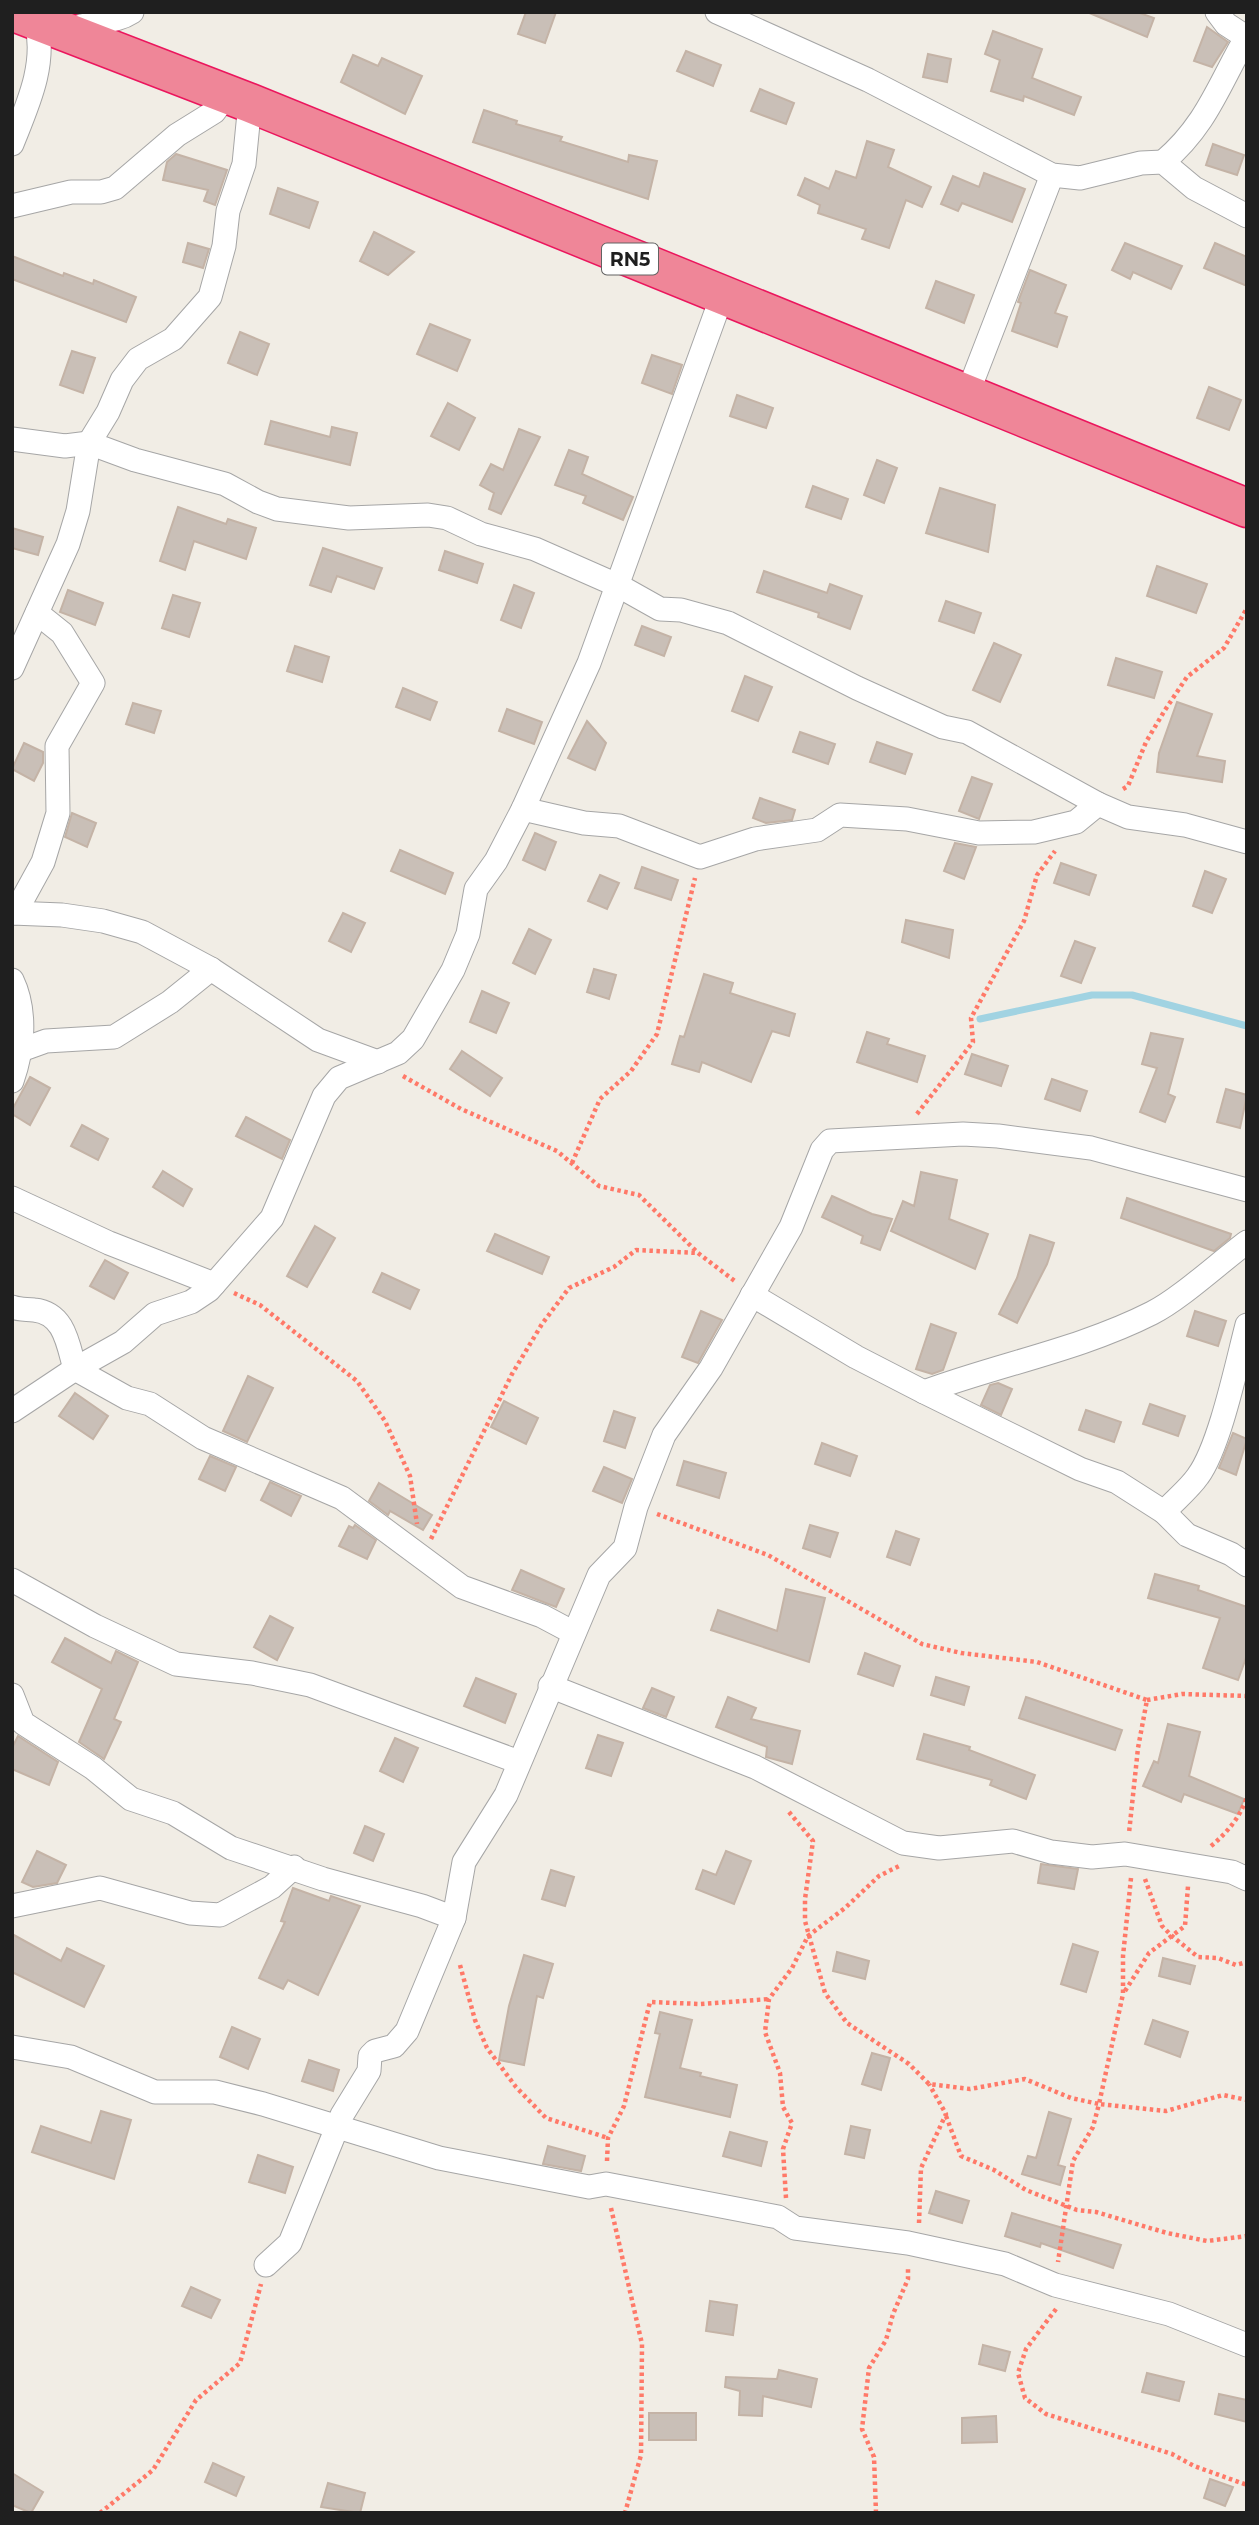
<svg xmlns="http://www.w3.org/2000/svg" width="1259" height="2525" font-family="Montserrat,sans-serif">
	<style>
		.lines { fill: none; stroke-linecap: round; stroke-linejoin: round }
		.stream { stroke: #a1d3e2; stroke-width: 7 }
		.building { fill: #c9bfb7; stroke: #c4b3a6; stroke-width: 2 }
		.street-casing { stroke: #a6a6a6; stroke-width: 25 }
		.highway-casing { stroke: #eb165d; stroke-width: 41 }
		.path { stroke: #ff7968; stroke-width: 4.5; stroke-dasharray: 3.5 3.5; stroke-linecap: butt }
		.street { stroke: #fff; stroke-width: 23 }
		.highway { stroke: #ef8698; stroke-width: 38 }
		.labels { text-anchor: middle; dominant-baseline: central; stroke-width: 5; stroke-linejoin: round; paint-order: stroke }
		.shield { fill: #fff; stroke: #626262; stroke-width: 2 }
		.shield-label { font-size: 19px; font-weight: bold; fill: #1f1f1f }
	</style>
	<rect width="100%" height="100%" fill="#f1ede5"/>
	<g class="lines">
		<polyline class="stream" points="980,1019 1092,995 1132,995 1247,1026"/>
	</g>
	<g class="building">
		<polygon points="526,12 556,12 545,43 518,34"/>
		<polygon points="1087,12 1137,12 1154,18 1147,37"/>
		<polygon points="1207,27 1228,42 1212,67 1194,61"/>
		<polygon points="993,31 1042,49 1032,78 1081,97 1074,115 1024,96 1023,101 991,91 1000,60 985,54"/>
		<polygon points="686,51 721,65 713,86 677,71"/>
		<polygon points="928,54 951,59 947,82 923,77"/>
		<polygon points="353,55 378,66 382,58 422,76 405,114 341,82"/>
		<polygon points="760,89 794,103 786,124 751,111"/>
		<polygon points="484,110 517,121 516,124 562,137 560,141 628,162 629,155 657,161 648,199 473,142"/>
		<polygon points="867,141 894,150 888,167 931,187 922,207 906,200 889,248 862,239 866,229 818,213 820,205 798,195 805,178 829,189 836,171 856,178"/>
		<polygon points="1213,144 1244,155 1237,175 1206,165"/>
		<polygon points="176,154 227,170 215,205 204,201 208,190 163,180 167,162"/>
		<polygon points="984,173 1025,189 1012,222 962,203 958,211 941,204 953,176 979,187"/>
		<polygon points="278,188 318,202 309,228 270,214"/>
		<polygon points="374,232 414,252 388,275 360,261"/>
		<polygon points="188,243 209,249 203,268 183,262"/>
		<polygon points="1125,243 1182,266 1171,289 1133,272 1130,279 1112,270"/>
		<polygon points="1215,243 1247,257 1247,286 1204,268"/>
		<polygon points="12,256 63,276 64,273 93,284 94,280 136,297 126,322 12,279"/>
		<polygon points="1030,270 1066,285 1055,313 1067,317 1057,347 1012,331 1021,303 1018,302"/>
		<polygon points="936,281 974,295 964,323 926,308"/>
		<polygon points="430,324 470,340 457,371 417,354"/>
		<polygon points="240,332 269,344 257,375 228,363"/>
		<polygon points="72,351 95,358 83,393 60,385"/>
		<polygon points="652,355 682,365 672,394 642,383"/>
		<polygon points="1209,387 1241,400 1229,430 1197,418"/>
		<polygon points="737,395 773,408 766,428 730,416"/>
		<polygon points="448,403 475,418 459,450 431,436"/>
		<polygon points="271,421 330,437 332,427 357,433 350,465 265,444"/>
		<polygon points="519,429 540,437 501,514 489,509 494,493 480,485 491,464 503,470"/>
		<polygon points="569,450 588,457 582,474 633,497 623,520 583,503 586,496 555,485"/>
		<polygon points="877,460 897,468 884,503 864,495"/>
		<polygon points="813,486 848,499 841,519 806,507"/>
		<polygon points="940,488 995,505 988,552 926,533"/>
		<polygon points="178,507 226,524 228,519 256,528 246,559 194,541 185,570 160,561"/>
		<polygon points="12,528 43,537 38,555 12,548"/>
		<polygon points="323,548 382,568 374,589 337,576 331,592 310,585"/>
		<polygon points="445,551 483,564 477,583 439,570"/>
		<polygon points="1157,566 1207,584 1196,613 1147,596"/>
		<polygon points="764,571 827,593 830,584 862,596 850,629 818,617 819,613 757,592"/>
		<polygon points="514,585 534,593 521,628 501,620"/>
		<polygon points="68,590 103,603 95,625 60,612"/>
		<polygon points="173,595 200,603 189,637 162,628"/>
		<polygon points="946,601 981,613 974,633 939,621"/>
		<polygon points="642,626 671,637 664,656 635,645"/>
		<polygon points="994,643 1021,655 1000,702 973,690"/>
		<polygon points="295,646 329,657 322,682 287,671"/>
		<polygon points="1116,658 1162,672 1154,698 1108,685"/>
		<polygon points="745,676 772,687 758,721 732,711"/>
		<polygon points="403,688 437,702 430,720 396,707"/>
		<polygon points="1177,702 1212,714 1197,756 1225,761 1222,782 1157,772 1159,753"/>
		<polygon points="133,703 161,711 154,733 126,724"/>
		<polygon points="507,709 542,722 534,744 499,731"/>
		<polygon points="587,721 606,743 595,770 568,758"/>
		<polygon points="800,732 835,744 828,764 793,752"/>
		<polygon points="877,742 912,754 905,774 870,762"/>
		<polygon points="24,743 43,752 43,763 34,781 12,769"/>
		<polygon points="972,777 992,784 979,819 959,811"/>
		<polygon points="760,798 795,810 792,820 766,823 753,818"/>
		<polygon points="72,813 96,823 87,847 65,837"/>
		<polygon points="535,833 556,842 545,870 523,860"/>
		<polygon points="955,843 976,847 964,879 944,871"/>
		<polygon points="400,850 453,873 445,894 391,871"/>
		<polygon points="1061,863 1096,875 1089,895 1054,883"/>
		<polygon points="642,867 678,880 671,900 635,888"/>
		<polygon points="1205,871 1226,879 1212,913 1193,906"/>
		<polygon points="600,875 619,883 607,909 588,901"/>
		<polygon points="343,913 365,923 351,952 329,941"/>
		<polygon points="906,920 953,930 949,958 902,942"/>
		<polygon points="529,929 551,940 535,974 513,963"/>
		<polygon points="1075,941 1095,948 1081,983 1061,976"/>
		<polygon points="594,969 616,975 609,999 587,992"/>
		<polygon points="704,974 733,983 730,993 795,1014 789,1036 772,1031 751,1082 702,1062 699,1072 672,1064 680,1036 684,1037"/>
		<polygon points="482,991 509,1003 496,1033 470,1022"/>
		<polygon points="867,1032 889,1039 887,1044 925,1056 917,1082 857,1062"/>
		<polygon points="1151,1033 1183,1039 1168,1094 1175,1097 1165,1122 1140,1112 1157,1068 1142,1064"/>
		<polygon points="462,1051 502,1078 490,1096 450,1069"/>
		<polygon points="972,1054 1008,1066 1001,1086 965,1074"/>
		<polygon points="30,1077 50,1088 30,1125 12,1114 12,1110"/>
		<polygon points="1052,1079 1087,1091 1080,1111 1045,1099"/>
		<polygon points="1226,1089 1247,1095 1240,1128 1217,1122"/>
		<polygon points="246,1117 290,1140 282,1159 236,1136"/>
		<polygon points="82,1125 108,1139 98,1160 71,1146"/>
		<polygon points="163,1171 192,1189 183,1206 153,1187"/>
		<polygon points="921,1172 957,1180 949,1219 988,1234 975,1269 891,1231 903,1201 914,1206"/>
		<polygon points="832,1196 872,1214 892,1219 880,1250 861,1243 863,1236 822,1217"/>
		<polygon points="1127,1198 1231,1234 1230,1238 1214,1251 1121,1218"/>
		<polygon points="315,1226 335,1238 307,1287 287,1276"/>
		<polygon points="495,1234 549,1257 542,1274 487,1251"/>
		<polygon points="1030,1235 1054,1243 1047,1264 1017,1323 999,1314 1017,1278"/>
		<polygon points="105,1260 128,1273 114,1299 90,1286"/>
		<polygon points="382,1273 419,1290 410,1309 373,1292"/>
		<polygon points="701,1311 722,1320 698,1363 682,1357"/>
		<polygon points="1195,1311 1226,1321 1218,1346 1187,1336"/>
		<polygon points="931,1324 956,1333 943,1370 932,1374 916,1369"/>
		<polygon points="248,1376 273,1388 247,1442 223,1431"/>
		<polygon points="998,1383 1012,1389 1001,1415 981,1405 990,1385"/>
		<polygon points="75,1393 108,1416 93,1439 59,1416"/>
		<polygon points="504,1401 538,1418 526,1444 491,1427"/>
		<polygon points="1150,1404 1185,1416 1178,1436 1143,1424"/>
		<polygon points="1086,1410 1121,1422 1114,1442 1079,1430"/>
		<polygon points="614,1411 635,1418 625,1448 604,1441"/>
		<polygon points="1233,1433 1247,1439 1236,1475 1219,1468"/>
		<polygon points="822,1443 857,1456 850,1476 815,1464"/>
		<polygon points="210,1456 236,1467 225,1491 199,1479"/>
		<polygon points="684,1461 726,1473 719,1498 677,1485"/>
		<polygon points="604,1467 632,1479 622,1503 593,1491"/>
		<polygon points="270,1482 301,1496 291,1516 261,1500"/>
		<polygon points="379,1483 432,1515 423,1530 390,1511 388,1515 369,1501"/>
		<polygon points="355,1525 376,1540 367,1559 339,1546 349,1526 353,1528"/>
		<polygon points="810,1525 838,1533 830,1557 803,1548"/>
		<polygon points="896,1531 919,1539 910,1565 887,1557"/>
		<polygon points="521,1570 564,1589 556,1607 512,1590"/>
		<polygon points="1155,1574 1199,1586 1198,1590 1247,1607 1247,1655 1238,1680 1203,1668 1220,1618 1148,1598"/>
		<polygon points="786,1589 825,1598 809,1662 711,1630 718,1610 777,1631"/>
		<polygon points="270,1616 293,1628 277,1660 254,1647"/>
		<polygon points="65,1638 111,1663 116,1651 138,1662 114,1719 121,1722 104,1759 79,1742 102,1689 52,1662"/>
		<polygon points="865,1653 900,1666 893,1686 858,1674"/>
		<polygon points="936,1677 969,1687 964,1705 931,1695"/>
		<polygon points="476,1678 516,1694 505,1723 464,1706"/>
		<polygon points="652,1688 674,1697 666,1717 643,1708"/>
		<polygon points="728,1697 756,1708 751,1719 800,1731 792,1764 766,1757 767,1747 716,1727"/>
		<polygon points="1026,1697 1122,1730 1115,1750 1019,1718"/>
		<polygon points="1168,1724 1200,1732 1189,1776 1244,1799 1238,1814 1184,1794 1181,1802 1143,1786 1154,1761 1158,1763"/>
		<polygon points="924,1734 970,1747 969,1750 1035,1775 1026,1799 990,1785 992,1780 917,1759"/>
		<polygon points="598,1735 623,1743 611,1776 586,1768"/>
		<polygon points="18,1736 58,1762 49,1785 12,1769 12,1748"/>
		<polygon points="395,1738 418,1748 403,1782 380,1771"/>
		<polygon points="365,1826 384,1834 373,1861 354,1853"/>
		<polygon points="37,1851 66,1865 57,1883 33,1887 22,1882"/>
		<polygon points="726,1851 751,1861 734,1904 696,1889 703,1870 716,1875"/>
		<polygon points="1041,1864 1078,1869 1074,1889 1038,1883"/>
		<polygon points="551,1870 574,1877 565,1906 542,1899"/>
		<polygon points="293,1888 329,1901 331,1896 360,1906 318,1995 288,1980 283,1989 259,1978 285,1922 281,1921"/>
		<polygon points="12,1934 61,1961 67,1948 104,1966 84,2007 12,1972"/>
		<polygon points="1073,1944 1098,1952 1086,1992 1061,1984"/>
		<polygon points="837,1952 869,1961 865,1979 833,1971"/>
		<polygon points="524,1955 553,1964 543,1998 537,1996 524,2065 499,2060 509,2006"/>
		<polygon points="1163,1958 1195,1966 1190,1984 1159,1976"/>
		<polygon points="660,2012 692,2020 680,2068 701,2073 700,2076 737,2085 730,2117 645,2097 660,2034 655,2033"/>
		<polygon points="1153,2020 1188,2032 1180,2057 1145,2044"/>
		<polygon points="232,2027 260,2039 248,2069 220,2057"/>
		<polygon points="872,2053 890,2058 881,2090 862,2084"/>
		<polygon points="309,2060 339,2070 333,2091 302,2081"/>
		<polygon points="101,2111 131,2120 114,2179 32,2152 41,2126 91,2143"/>
		<polygon points="1049,2112 1071,2119 1058,2165 1065,2167 1060,2185 1022,2174 1028,2156 1036,2158"/>
		<polygon points="851,2126 870,2130 864,2158 845,2154"/>
		<polygon points="730,2132 767,2142 761,2166 723,2156"/>
		<polygon points="548,2146 585,2156 581,2171 543,2164"/>
		<polygon points="258,2155 293,2167 285,2193 249,2182"/>
		<polygon points="936,2191 969,2201 962,2223 929,2213"/>
		<polygon points="1012,2213 1121,2245 1113,2268 1041,2243 1040,2247 1005,2236"/>
		<polygon points="191,2287 220,2300 211,2318 182,2306"/>
		<polygon points="710,2301 737,2305 733,2335 706,2331"/>
		<polygon points="983,2345 1010,2352 1005,2371 979,2364"/>
		<polygon points="779,2370 817,2379 811,2407 763,2396 762,2416 739,2415 740,2391 725,2387 726,2377 777,2379"/>
		<polygon points="1147,2373 1184,2382 1179,2401 1142,2392"/>
		<polygon points="1219,2394 1247,2400 1247,2422 1215,2414"/>
		<rect x="649" y="2413" width="47" height="27"/>
		<polygon points="996,2416 997,2442 962,2443 962,2418"/>
		<polygon points="213,2463 244,2477 236,2496 205,2482"/>
		<polygon points="12,2473 43,2492 31,2513 12,2505"/>
		<polygon points="1210,2479 1233,2487 1225,2506 1204,2498"/>
		<polygon points="328,2483 365,2493 360,2513 321,2507"/>
	</g>
	<g class="lines">
		<defs>
			<g id="street">
				<polyline points="717,12 868,80 1052,175 1080,178 1141,163 1163,162 1194,188 1247,216"/>
				<polyline points="1217,12 1226,24 1246,37"/>
				<path d="M68 31C92 19 112 25 132 12"/>
				<path d="M12 144C28 104 47 64 36 21"/>
				<path d="M1163 162C1207 125 1219 84 1247 36"/>
				<polyline points="12,206 71,192 101,192 115,188 177,135 214,112 226,96"/>
				<polyline points="967,395 1052,175"/>
				<polyline points="12,439 65,446 89,443 135,460 225,484 258,502 277,509 349,518 428,515 447,518 481,534 535,549 619,586 660,609 681,610 728,623 857,688 943,727 967,732 1098,804"/>
				<polyline points="12,668 68,544 78,511 89,443 108,412 122,380 138,359 173,339 210,297 224,246 228,211 244,164 250,103"/>
				<polyline points="523,809 584,823 619,826 700,857 755,839 817,830 840,815 907,819 979,833 1034,832 1076,822 1098,804 1128,817 1185,825 1247,842"/>
				<polyline points="12,913 62,915 103,921 142,932 211,969 318,1040 378,1062"/>
				<polyline points="15,913 43,862 58,813 57,746 93,683 62,633 37,613"/>
				<path d="M12 980C27 1011 23 1050 12 1081"/>
				<polyline points="21,1050 46,1041 114,1037 170,1002 211,969"/>
				<polyline points="12,1198 109,1243 214,1284"/>
				<polyline points="752,1295 856,1357 924,1392 1080,1469 1117,1482 1164,1512 1187,1535 1231,1554 1247,1565"/>
				<path d="M12 1307C20 1310 26 1309 34 1310 65 1313 68 1345 75 1369L127 1398 150 1404 203 1438 342 1498 462 1587 542 1616 574 1633"/>
				<path d="M924 1392C999 1364 1079 1350 1152 1313 1180 1299 1220 1262 1247 1242"/>
				<polyline points="12,1411 75,1369 123,1342 155,1314 191,1302 209,1290 272,1218 324,1096 339,1078 398,1053 413,1039 453,970 468,934 476,889 496,861 523,809 589,663 722,296"/>
				<path d="M1164 1512C1175 1500 1189 1489 1198 1476 1220 1446 1237 1363 1247 1325"/>
				<polyline points="12,1580 95,1626 176,1664 252,1673 310,1685 519,1762"/>
				<polyline points="550,1686 755,1767 903,1843 939,1848 1013,1841 1051,1852 1092,1857 1125,1854 1232,1872 1247,1879"/>
				<polyline points="12,1695 23,1723 93,1768 131,1799 173,1813 231,1848 323,1879 422,1906 454,1918"/>
				<polyline points="12,1906 100,1888 190,1913 220,1915 272,1887 294,1867"/>
				<polyline points="12,2047 71,2057 155,2092 215,2092 263,2104 439,2158 589,2187 606,2184 778,2217 795,2228 908,2243 1005,2264 1055,2285 1169,2314 1247,2345"/>
				<polyline points="266,2265 290,2243 342,2115 369,2071 370,2056 375,2051 394,2046 407,2031 454,1918 464,1862 506,1795 599,1575 625,1548 636,1507 664,1435 711,1368 791,1227 822,1150 830,1141 963,1134 998,1136 1091,1148 1247,1190"/>
			</g>
			<polyline id="highway" points="14,12 250,103 1247,508"/>
		</defs>
		<use href="#street" class="street-casing"/>
		<use href="#highway" class="highway-casing"/>
		<g class="path">
			<polyline points="1123,789 1128,786 1146,742 1165,710 1187,677 1224,648 1247,608"/>
			<polyline points="403,1076 461,1109 557,1151 599,1186 639,1195 698,1253 736,1282"/>
			<polyline points="917,1114 973,1042 971,1018 1024,921 1037,875 1055,851"/>
			<polyline points="572,1163 600,1099 631,1071 657,1034 695,878"/>
			<polyline points="234,1293 260,1305 357,1381 385,1421 410,1476 417,1524"/>
			<polyline points="657,1514 768,1555 922,1644 961,1653 1037,1662 1147,1700 1138,1748 1129,1833"/>
			<polyline points="431,1539 512,1374 542,1324 569,1288 614,1267 636,1250 698,1253"/>
			<polyline points="1147,1700 1182,1694 1247,1696"/>
			<polyline points="789,1812 813,1841 805,1899 805,1921 825,1993 847,2023 909,2064 929,2084 970,2089 1025,2079 1071,2098 1099,2104 1093,2127 1073,2161 1058,2262"/>
			<path d="M1211 1846C1228 1832 1240 1817 1247 1797"/>
			<polyline points="1131,1878 1123,1956 1123,1994 1099,2104 1166,2111 1223,2095 1247,2100"/>
			<polyline points="1145,1879 1162,1926 1172,1936 1198,1957 1218,1958 1236,1965 1247,1962"/>
			<polyline points="460,1965 475,2020 487,2048 516,2087 546,2118 608,2138"/>
			<polyline points="1125,1991 1149,1953 1185,1926 1188,1886"/>
			<polyline points="946,2116 961,2156 994,2170 1026,2190 1077,2210 1096,2212 1167,2233 1207,2241 1247,2236"/>
			<polyline points="607,2161 608,2138 624,2106 650,2002 700,2004 769,1999"/>
			<polyline points="786,2198 783,2149 792,2123 783,2107 780,2073 765,2032 769,1999 792,1968 808,1936 845,1908 879,1876 901,1865"/>
			<polyline points="611,2208 642,2344 641,2455 625,2513"/>
			<polyline points="919,2223 921,2168 946,2114 929,2084"/>
			<polyline points="1056,2309 1026,2349 1018,2373 1025,2398 1046,2414 1172,2454 1194,2466 1247,2485"/>
			<polyline points="100,2513 153,2470 196,2400 240,2363 261,2284"/>
			<polyline points="876,2513 874,2457 862,2429 869,2368 886,2340 893,2314 908,2279 908,2267"/>
		</g>
		<use href="#street" class="street"/>
		<use href="#highway" class="highway"/>
	</g>
	<g class="labels">
		<rect class="shield" x="602" y="243.5" width="56" height="31" rx="5"/>
		<g class="shield-label">
			<text x="630" y="259">RN5</text>
		</g>
	</g>
	<rect width="1259" height="2525" fill="none" stroke="#1f1f1f" stroke-width="28"/>
</svg>
